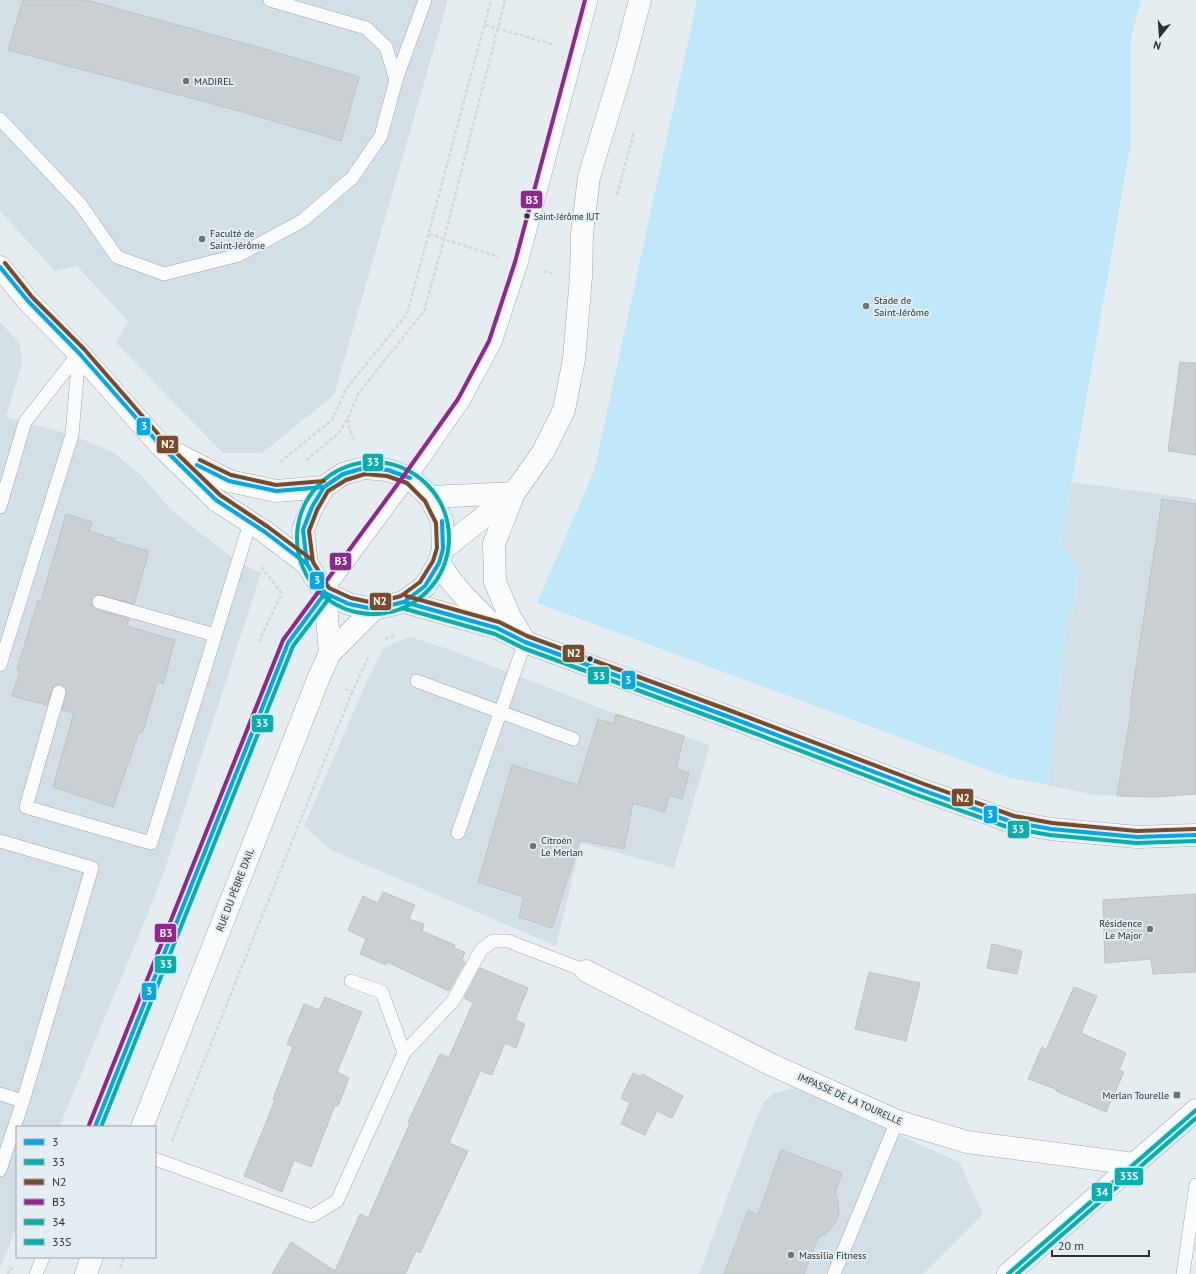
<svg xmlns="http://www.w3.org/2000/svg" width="1196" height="1274" font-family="'PT Sans',sans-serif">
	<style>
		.built { fill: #d2dfe6 }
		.green { fill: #c0e7f8 }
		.building { fill: #cad0d2; stroke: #bdc2c4 }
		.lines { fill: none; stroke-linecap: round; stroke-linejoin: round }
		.service-casing { stroke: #a0a4a6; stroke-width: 14 }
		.minor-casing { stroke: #a0a4a6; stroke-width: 23 }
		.tertiary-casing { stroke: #a0a4a6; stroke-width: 23 }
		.path { stroke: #d6d8d8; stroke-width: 2.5; stroke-dasharray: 4 2; stroke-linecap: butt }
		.service { stroke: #fbfcfd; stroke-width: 13 }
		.minor { stroke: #fbfcfd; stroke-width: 22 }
		.tertiary { stroke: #fbfcfd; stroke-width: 22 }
		.bus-1-casing { stroke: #e3eef3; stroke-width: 7 }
		.bus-2-casing { stroke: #e3eef3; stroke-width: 7 }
		.bus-3-casing { stroke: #e3eef3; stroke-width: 7 }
		.bus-4-casing { stroke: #e3eef3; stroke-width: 7 }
		.bus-5-casing { stroke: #e3eef3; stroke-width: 7 }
		.bus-6-casing { stroke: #e3eef3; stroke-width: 7 }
		.bus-1 { stroke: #02a7e5; stroke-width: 4 }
		.bus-2 { stroke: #02b1af; stroke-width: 4 }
		.bus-3 { stroke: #7a4b2a; stroke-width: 4 }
		.bus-4 { stroke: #91268e; stroke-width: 4 }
		.bus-5 { stroke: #02b1af; stroke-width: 4 }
		.bus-6 { stroke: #02b1af; stroke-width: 4 }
		.poi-dot { fill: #6e7375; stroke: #e3eef3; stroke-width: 1.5 }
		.bus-dot { fill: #2d3133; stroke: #e3eef3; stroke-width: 1.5 }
		.labels { text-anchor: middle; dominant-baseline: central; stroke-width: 4; stroke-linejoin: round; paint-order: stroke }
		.bus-label { font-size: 9px; fill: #2d3133; stroke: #e3eef3; text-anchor: start }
		.poi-label { font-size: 10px; fill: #2d3133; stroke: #e3eef3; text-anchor: start }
		.street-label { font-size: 10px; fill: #2d3133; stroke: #e3eef3 }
		.line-badge { stroke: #e3eef3; stroke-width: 1.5 }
		.badge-label { font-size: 11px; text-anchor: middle; font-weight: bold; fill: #fff }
	</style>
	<rect width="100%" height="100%" fill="#e6edf0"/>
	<g class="built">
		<polygon points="0,0 448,0 334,395 262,453 223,453 116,343 128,321 77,266 55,271 0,211"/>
		<polygon points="0,322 20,344 22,363 6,417 72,435 113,452 142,476 171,510 238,562 261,573 165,869 149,911 59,1127 17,1127 17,1227 0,1268"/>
		<polygon points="1072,482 1196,499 1196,794 1161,797 1095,795 1048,785 1068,613 1073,614 1079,568 1061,545"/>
		<polygon points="411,637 451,650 616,714 710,745 674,868 581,843 556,946 331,850 304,826 367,681 383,650 396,642"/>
		<polygon points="795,1088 959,1162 983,1214 923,1274 699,1274 758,1114 764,1102 774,1093"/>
	</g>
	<polygon class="green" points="697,0 1141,0 1131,38 1131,142 1061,544 1079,568 1073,614 1068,613 1048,785 1007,777 537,603 594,471"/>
	<g class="building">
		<polygon points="23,0 86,0 258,47 359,77 341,141 240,111 8,50"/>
		<polygon points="1180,362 1196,363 1196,455 1168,451"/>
		<polygon points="1162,499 1196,504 1196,794 1155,797 1117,796 1132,707 1130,706 1155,547 1155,549"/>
		<polygon points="66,514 92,522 89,531 115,539 113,541 149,551 134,604 97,594 94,596 91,599 91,604 93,607 97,610 129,619 127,626 175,640 163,684 157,682 143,732 139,732 113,807 53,787 74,713 62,710 67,694 65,687 62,684 57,684 53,687 47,705 12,696 20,671 17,670 38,600 41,601"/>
		<polygon points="616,714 684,736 676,769 689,773 682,799 669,795 665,812 633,803 624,849 580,840 552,928 519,917 524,897 478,882 512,765 578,785 598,719 614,724"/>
		<polygon points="383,892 415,905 409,919 424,924 422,931 455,945 454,948 465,952 462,960 465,962 449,991 387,962 386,965 360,954 366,939 348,930 363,896 378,903"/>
		<polygon points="1196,894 1196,972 1153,974 1151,959 1105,963 1103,900"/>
		<polygon points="992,944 1022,951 1017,974 987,968"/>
		<polygon points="480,968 528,988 515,1020 525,1024 516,1048 505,1043 492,1075 480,1071 449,1143 468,1151 420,1253 416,1251 405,1274 272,1274 291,1242 335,1271 360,1214 368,1218 410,1123 408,1122 440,1054 449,1057 473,1003 464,998"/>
		<polygon points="869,972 920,983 906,1041 855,1029"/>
		<polygon points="1074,987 1097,996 1081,1033 1126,1053 1119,1070 1124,1072 1106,1112 1056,1091 1056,1089 1028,1079 1042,1047 1046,1050"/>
		<polygon points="325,997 362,1012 337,1072 349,1078 338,1106 335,1105 311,1167 294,1160 282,1192 244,1176 275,1100 273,1099 293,1047 287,1044 304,1004 319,1010"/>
		<polygon points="633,1073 641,1077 642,1074 683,1096 672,1118 657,1111 645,1135 621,1124 630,1103 621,1098"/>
		<polygon points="781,1150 842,1173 835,1192 838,1203 839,1214 835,1223 825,1235 818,1237 804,1274 724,1274 748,1211 758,1215"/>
	</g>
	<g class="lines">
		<defs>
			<g id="service">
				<polyline points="270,0 366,28 386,47 396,80 425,0"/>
				<polyline points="0,119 80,204 117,257 164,274 239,255 302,221 352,178 381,136 396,80"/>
				<polyline points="0,507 25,422 79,353"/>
				<polyline points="99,602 215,635"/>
				<polyline points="0,665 72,435 79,353"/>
				<polyline points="417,681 573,739"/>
				<polyline points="59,692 26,807 151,843 250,523"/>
				<polyline points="458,833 525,642"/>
				<polyline points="0,841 92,868 23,1101 0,1170"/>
				<polyline points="404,1053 453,1001 481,950 493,941 508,941 586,971"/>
				<polyline points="0,1094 23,1101"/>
				<polyline points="95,1127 288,643 410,478 463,402 495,343 521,264 591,0"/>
				<polyline points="155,1159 312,1216 337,1201 404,1053 382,992 351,981"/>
				<polyline points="36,1274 43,1257"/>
				<polyline points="834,1274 897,1121"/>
				<polyline points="1183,1274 1196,1185"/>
			</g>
			<g id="minor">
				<polyline points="514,493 494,544 495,582 510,617 525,642"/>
				<path d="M439 563C454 588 474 606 494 626"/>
				<polyline points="325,593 330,653"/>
				<polyline points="404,602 497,628 525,642 732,718 922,790 1012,822 1051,829 1137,837 1196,835"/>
				<polyline points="586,971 770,1064 897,1121 967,1142 1134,1164"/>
				<polyline points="142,1127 319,677 330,653 374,609"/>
				<polyline points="86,1274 92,1257"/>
				<polyline points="1008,1274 1196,1110"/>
			</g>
			<g id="tertiary">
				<polyline points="0,267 28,301 79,353 161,446 206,490 216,500 265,532 307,564"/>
				<polyline points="179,455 229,481 276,491 324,487"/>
				<polygon points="364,468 388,470 410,478 430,497 442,521 443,549 439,563 425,586 404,602 374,609 349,604 325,593 307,564 303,530 312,507 324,487 343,474"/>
				<polyline points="430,497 514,493"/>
				<polyline points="443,549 514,493 543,452 564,410 574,359 581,277 582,234 589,177 623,65 640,0"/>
			</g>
		</defs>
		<use href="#service" class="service-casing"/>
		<use href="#minor" class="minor-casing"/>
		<use href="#tertiary" class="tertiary-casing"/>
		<g class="path">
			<polyline points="485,25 555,45"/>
			<polyline points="617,195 634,132"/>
			<polyline points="429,234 499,257"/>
			<polyline points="543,271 554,274"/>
			<polyline points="348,419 349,428 355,442"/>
			<polyline points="306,460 338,434 348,418 358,394 424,311 444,239 505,0"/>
			<polyline points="280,462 332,420 346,389 407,314 491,0"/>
			<polyline points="261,567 282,593 259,641 262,643"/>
			<polyline points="385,639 395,635"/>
			<polyline points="345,689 352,692 369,656"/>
			<polyline points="172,1141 352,692"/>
			<polyline points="120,1268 124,1257"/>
			<polyline points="8,1274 10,1268 14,1270"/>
		</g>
		<use href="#service" class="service"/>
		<use href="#minor" class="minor"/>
		<use href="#tertiary" class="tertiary"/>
		<defs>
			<g id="bus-1">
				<polyline points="0,267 28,301 79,353 161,446 216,500 265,532 307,564"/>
				<polyline points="197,465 229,481 276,491 324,487"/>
				<polyline points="410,478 388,470 364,468 343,474 324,487 312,507 303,530 307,564 325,593 349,604 374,609 404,602 425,586 439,563 443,549 442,521"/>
				<polyline points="404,602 497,628 525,642 732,718 922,790 1012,822 1051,829 1137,837 1196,835"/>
				<polyline points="95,1127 288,643 325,593"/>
			</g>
			<g id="bus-2">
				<circle cx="373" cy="538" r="76"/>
				<polyline points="402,608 495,634 523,648 730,724 920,796 1010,828 1050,835 1136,843 1196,841"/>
				<polyline points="101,1127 293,646 330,597"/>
			</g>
			<g id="bus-3">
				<polyline points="5,263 32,297 84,349 165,442 220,495 268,527 311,559"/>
				<polyline points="200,460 231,475 276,485 324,481"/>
				<polygon points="365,474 387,476 407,483 425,501 436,523 437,548 433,561 420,582 401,596 374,603 351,598 329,588 313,562 309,531 317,510 328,491 346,480"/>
				<polyline points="406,596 499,622 527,636 734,712 924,784 1014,816 1052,823 1137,831 1196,829"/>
			</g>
			<polyline id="bus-4" points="89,1125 283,640 405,474 458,399 489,341 515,262 585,0"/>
			<polyline id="bus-5" points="1008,1274 1196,1110"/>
			<polyline id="bus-6" points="1017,1274 1196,1118"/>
		</defs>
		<use href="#bus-1" class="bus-1-casing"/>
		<use href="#bus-2" class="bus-2-casing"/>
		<use href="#bus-3" class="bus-3-casing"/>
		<use href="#bus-4" class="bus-4-casing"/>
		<use href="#bus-5" class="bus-5-casing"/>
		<use href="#bus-6" class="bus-6-casing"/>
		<use href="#bus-1" class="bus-1"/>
		<use href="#bus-2" class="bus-2"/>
		<use href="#bus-3" class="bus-3"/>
		<use href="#bus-4" class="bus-4"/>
		<use href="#bus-5" class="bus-5"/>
		<use href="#bus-6" class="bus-6"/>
	</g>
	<g class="poi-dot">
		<circle cx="186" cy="81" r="4"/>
		<circle cx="202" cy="239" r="4"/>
		<circle cx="866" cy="306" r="4"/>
		<circle cx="533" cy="846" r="4"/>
		<circle cx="1150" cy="929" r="4"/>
		<rect x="1173" y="1091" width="8" height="8" rx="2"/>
		<circle cx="791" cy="1255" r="4"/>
	</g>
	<g class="bus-dot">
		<circle cx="527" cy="216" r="3.5"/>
		<circle cx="590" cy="659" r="3.5"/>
	</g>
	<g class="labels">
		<g class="bus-label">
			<text x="534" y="216">Saint-Jérôme IUT</text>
		</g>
		<g class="poi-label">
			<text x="194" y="81">MADIREL</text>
			<text x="210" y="233">Faculté de<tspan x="210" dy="12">Saint-Jérôme</tspan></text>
			<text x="874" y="300">Stade de<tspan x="874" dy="12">Saint-Jérôme</tspan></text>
			<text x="541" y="840">Citroën<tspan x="541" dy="12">Le Merlan</tspan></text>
			<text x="1142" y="923" text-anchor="end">Résidence<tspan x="1142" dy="12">Le Major</tspan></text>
			<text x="1169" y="1095" text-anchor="end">Merlan Tourelle</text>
			<text x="799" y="1255">Massilia Fitness</text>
		</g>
		<g class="street-label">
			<text transform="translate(235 890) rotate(-69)">RUE DU PÈBRE D'AIL</text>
			<text transform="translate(850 1099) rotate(24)">IMPASSE DE LA TOURELLE</text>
		</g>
	</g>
	<g class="line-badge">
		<rect x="520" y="190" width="23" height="19" rx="4" fill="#91268e"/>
		<rect x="136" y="417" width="15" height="19" rx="4" fill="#02a7e5"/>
		<rect x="156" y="435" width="23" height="19" rx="4" fill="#7a4b2a"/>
		<rect x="362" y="453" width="22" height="19" rx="4" fill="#02b1af"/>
		<rect x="329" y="552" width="23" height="19" rx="4" fill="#91268e"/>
		<rect x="309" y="571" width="16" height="19" rx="4" fill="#02a7e5"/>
		<rect x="369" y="592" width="23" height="19" rx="4" fill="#7a4b2a"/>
		<rect x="562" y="644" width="23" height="19" rx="4" fill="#7a4b2a"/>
		<rect x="587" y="666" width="23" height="19" rx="4" fill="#02b1af"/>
		<rect x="621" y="670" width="15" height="20" rx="4" fill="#02a7e5"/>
		<rect x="251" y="714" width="23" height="19" rx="4" fill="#02b1af"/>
		<rect x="951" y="788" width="23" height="19" rx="4" fill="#7a4b2a"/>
		<rect x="983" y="805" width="15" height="19" rx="4" fill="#02a7e5"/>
		<rect x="1007" y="820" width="23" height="19" rx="4" fill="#02b1af"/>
		<rect x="154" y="923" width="23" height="20" rx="4" fill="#91268e"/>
		<rect x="154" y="955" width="23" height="19" rx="4" fill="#02b1af"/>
		<rect x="141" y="982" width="16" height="19" rx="4" fill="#02a7e5"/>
		<rect x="1114" y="1167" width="30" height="19" rx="4" fill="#02b1af"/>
		<rect x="1091" y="1182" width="22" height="20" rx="4" fill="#02b1af"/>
	</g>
	<g class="badge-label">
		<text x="532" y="204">B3</text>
		<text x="144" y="430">3</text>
		<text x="168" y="448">N2</text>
		<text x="373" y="466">33</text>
		<text x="341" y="565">B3</text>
		<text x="317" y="584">3</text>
		<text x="380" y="605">N2</text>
		<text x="574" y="657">N2</text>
		<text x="599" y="680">33</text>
		<text x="628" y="684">3</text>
		<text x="262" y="727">33</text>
		<text x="963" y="802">N2</text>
		<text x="990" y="818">3</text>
		<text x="1018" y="833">33</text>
		<text x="166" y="937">B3</text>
		<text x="166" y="968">33</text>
		<text x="149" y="995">3</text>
		<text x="1129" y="1180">33S</text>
		<text x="1102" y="1196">34</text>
	</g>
	<rect x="16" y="1126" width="140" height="132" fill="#e3eef3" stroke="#9aa2a6"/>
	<rect x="24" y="1139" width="20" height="6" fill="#02a7e5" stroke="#9aa2a6"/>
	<text x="52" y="1146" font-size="12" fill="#2d3133">3</text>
	<rect x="24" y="1159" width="20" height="6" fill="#02b1af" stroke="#9aa2a6"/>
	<text x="52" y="1166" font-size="12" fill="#2d3133">33</text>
	<rect x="24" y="1179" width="20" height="6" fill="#7a4b2a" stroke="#9aa2a6"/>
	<text x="52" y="1186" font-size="12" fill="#2d3133">N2</text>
	<rect x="24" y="1199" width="20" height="6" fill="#91268e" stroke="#9aa2a6"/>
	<text x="52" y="1206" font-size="12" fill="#2d3133">B3</text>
	<rect x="24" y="1219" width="20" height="6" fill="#02b1af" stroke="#9aa2a6"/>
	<text x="52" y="1226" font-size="12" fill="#2d3133">34</text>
	<rect x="24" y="1239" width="20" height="6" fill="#02b1af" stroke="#9aa2a6"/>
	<text x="52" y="1246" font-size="12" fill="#2d3133">33S</text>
	<g transform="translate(1160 36) rotate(197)" stroke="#e3eef3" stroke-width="3" paint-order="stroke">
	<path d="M0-3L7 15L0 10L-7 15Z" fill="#2d3133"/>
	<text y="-6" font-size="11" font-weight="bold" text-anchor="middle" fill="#2d3133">N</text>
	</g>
	<path d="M1052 1250v6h97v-6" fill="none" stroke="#2d3133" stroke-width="2"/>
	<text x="1058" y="1250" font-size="12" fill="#2d3133" stroke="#e3eef3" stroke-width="3" paint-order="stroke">20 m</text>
</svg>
